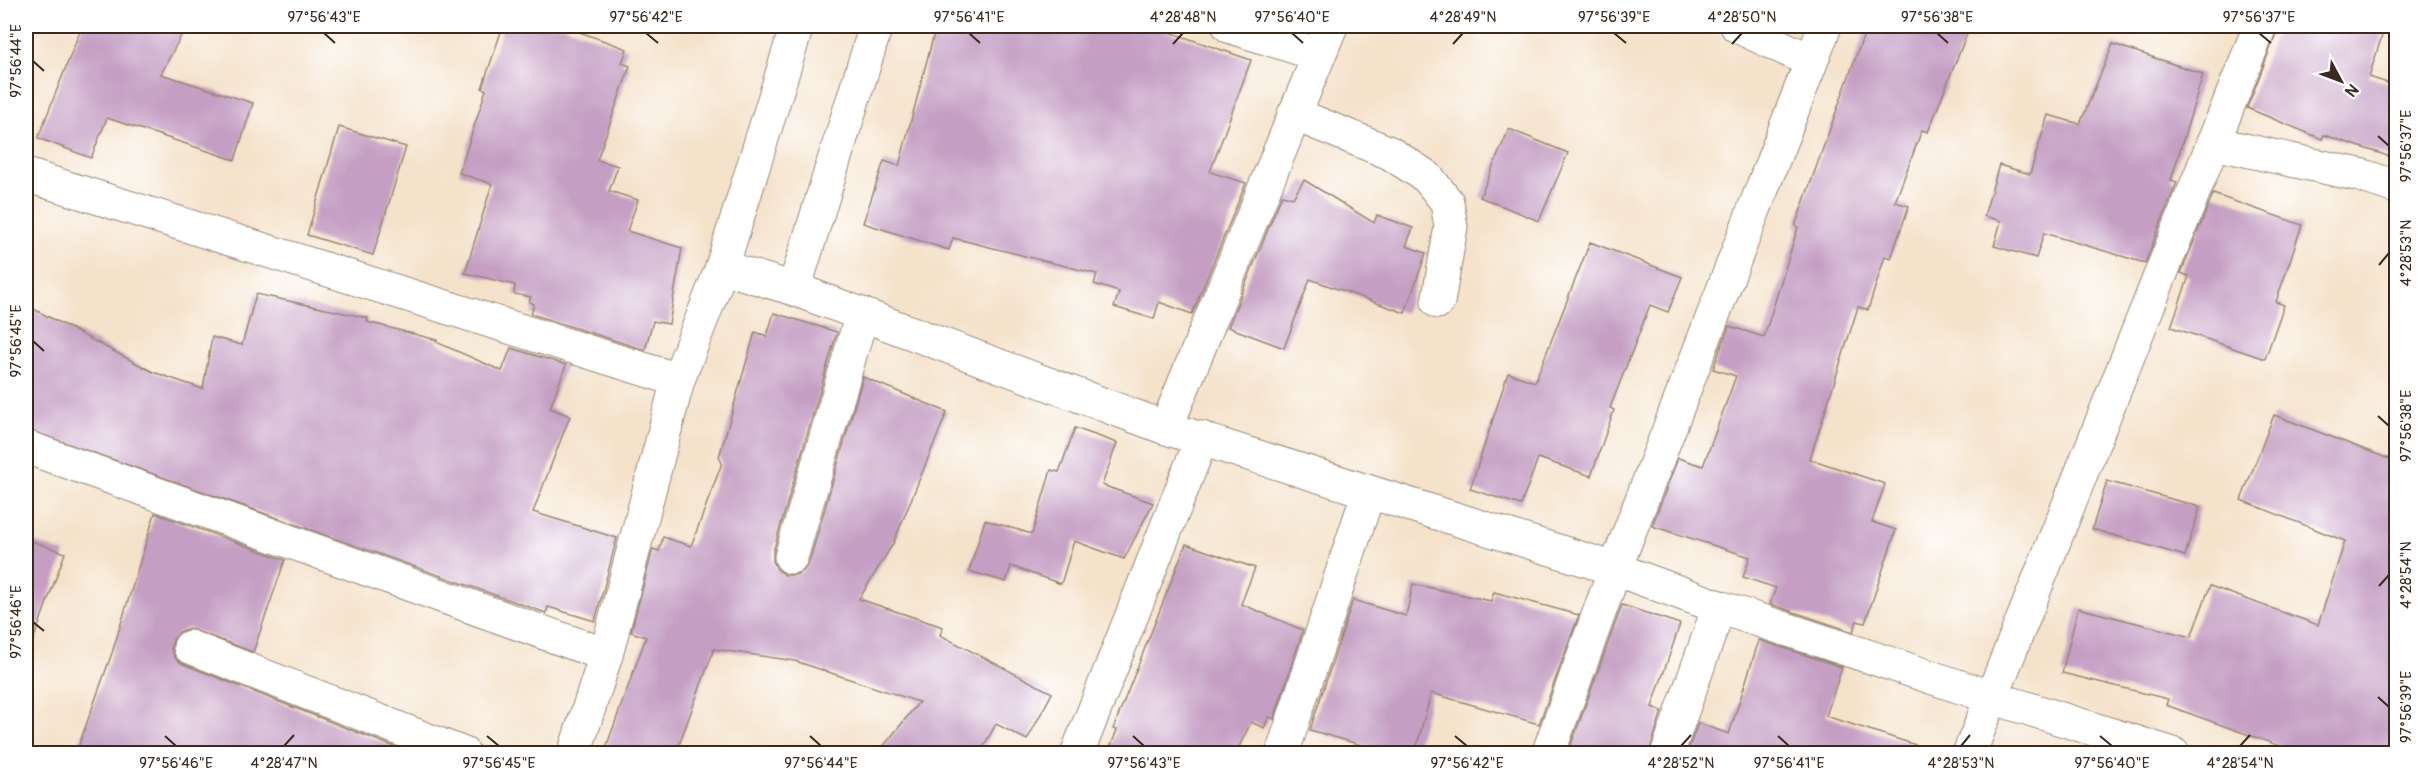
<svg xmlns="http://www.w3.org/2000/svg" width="2422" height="779" font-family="Pangolin,sans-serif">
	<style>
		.building { fill: #c49ec3 }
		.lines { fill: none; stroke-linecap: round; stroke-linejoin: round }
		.street-casing { stroke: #988674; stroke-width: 35 }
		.street { stroke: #fff; stroke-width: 33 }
		.ticks { fill: none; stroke: #3b2a1e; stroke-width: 2 }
		.neatline { fill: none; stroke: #3b2a1e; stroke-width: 2 }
		.ticks-label { font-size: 15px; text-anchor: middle; fill: #3b2a1e }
	</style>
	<rect width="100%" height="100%" fill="#fff"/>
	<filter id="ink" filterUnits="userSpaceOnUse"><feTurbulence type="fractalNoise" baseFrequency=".0167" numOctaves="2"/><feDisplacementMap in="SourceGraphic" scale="12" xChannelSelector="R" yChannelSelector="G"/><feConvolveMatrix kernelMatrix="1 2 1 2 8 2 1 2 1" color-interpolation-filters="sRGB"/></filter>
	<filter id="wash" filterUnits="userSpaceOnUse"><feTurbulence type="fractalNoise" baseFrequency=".008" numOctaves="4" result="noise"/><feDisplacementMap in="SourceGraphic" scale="24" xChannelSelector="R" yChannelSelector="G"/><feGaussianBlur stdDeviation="1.35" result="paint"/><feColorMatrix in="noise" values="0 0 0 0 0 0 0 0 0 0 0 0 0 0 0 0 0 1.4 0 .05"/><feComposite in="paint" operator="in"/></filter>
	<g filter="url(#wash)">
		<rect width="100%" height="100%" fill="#f4e2ca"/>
		<g id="blocks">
			<g class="building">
				<polygon points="82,26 186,26 161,74 253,103 235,160 107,118 91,158 38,138"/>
				<polygon points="503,26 563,26 627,49 622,63 630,66 597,160 618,166 609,191 638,200 627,231 682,248 669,324 653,321 645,350 531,314 534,304 529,302 531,297 514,294 515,285 465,273 492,184 459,173 486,90 482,88"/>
				<polygon points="936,26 1152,26 1251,60 1210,172 1246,183 1192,314 1159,302 1154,319 1114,307 1119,292 1094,284 1097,274 953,238 949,250 863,223 884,161 899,166"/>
				<polygon points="1867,26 1970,26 1928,132 1922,130 1895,202 1909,206 1891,258 1885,256 1868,310 1858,307 1810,459 1885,484 1872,522 1896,530 1865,623 1857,621 1853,632 1770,604 1776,588 1743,577 1750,557 1652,526 1678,458 1703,466 1736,376 1713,369 1729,326 1764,337 1798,227 1795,226"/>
				<polygon points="2279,26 2385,26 2369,77 2397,86 2397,159 2324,135 2322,139 2247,108"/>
				<polygon points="2113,44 2203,74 2171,180 2177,182 2145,263 2044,233 2036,258 1994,246 2001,221 1984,216 1999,165 2030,174 2048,115 2080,124"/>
				<polygon points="339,127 406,147 373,255 307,235"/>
				<polygon points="1509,129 1568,153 1539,221 1480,197"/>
				<polygon points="1304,180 1374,223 1377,215 1413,228 1406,246 1426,253 1405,313 1310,279 1284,348 1228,327 1282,195 1293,198"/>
				<polygon points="2213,194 2302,225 2276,302 2284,305 2265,359 2171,327 2189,276 2181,273"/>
				<polygon points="1590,242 1682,277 1668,312 1650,305 1610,408 1614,410 1591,476 1538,458 1521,505 1470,489 1508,373 1535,382"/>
				<polygon points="256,294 368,318 367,322 437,340 436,342 502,371 511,348 566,365 550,408 570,416 533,512 617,538 595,621 548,607 546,613 26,429 26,305 153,372 203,389 212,337 242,345"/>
				<polygon points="774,313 837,332 773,552 773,561 777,569 785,575 795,575 803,571 809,563 863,377 947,412 893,544 859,599 943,627 940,635 1052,693 1027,740 996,724 980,753 878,753 919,702 795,661 714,649 676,753 604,753 646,637 631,632 653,549 659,551 663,537 691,546 722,463 719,457 755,332 767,336"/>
				<polygon points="2274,415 2397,462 2397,753 2299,753 2166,705 2168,699 2062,673 2078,608 2191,637 2210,586 2318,625 2345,541 2241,500"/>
				<polygon points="1075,428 1117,443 1102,485 1153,503 1124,559 1074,541 1061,584 1011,566 1006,582 969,571 985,520 1032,534 1051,470 1059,472"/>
				<polygon points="2107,481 2200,507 2185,556 2092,529"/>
				<polygon points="155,513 285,560 253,652 188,628 179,632 173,640 171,649 176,659 183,664 405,751 404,753 76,753 112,653"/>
				<polygon points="26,539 65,553 30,649 26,649"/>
				<polygon points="1186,544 1255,568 1241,604 1303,630 1274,719 1269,717 1264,728 1251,722 1236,753 1108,753 1117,730 1113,729"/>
				<polygon points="1413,584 1491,601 1494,592 1579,615 1539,724 1431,693 1415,753 1388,753 1310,730 1353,600 1406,616"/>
				<polygon points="1622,605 1680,624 1652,707 1662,711 1649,753 1568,753"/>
				<polygon points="1759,640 1842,667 1826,716 1919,746 1917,753 1687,753 1698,723 1729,734"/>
			</g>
		</g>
	</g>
	<g filter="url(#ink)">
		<use href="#blocks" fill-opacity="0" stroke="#988674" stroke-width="1.5"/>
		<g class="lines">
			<defs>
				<g id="street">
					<polyline points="1229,26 1319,55"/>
					<polyline points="1737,26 1811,61"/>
					<polyline points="1294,114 1390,153 1427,177 1447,202 1451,227 1438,302"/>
					<polyline points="2213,143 2360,175 2396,187"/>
					<polyline points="26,175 678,380"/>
					<polyline points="722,267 797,26"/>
					<polyline points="794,289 876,26"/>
					<polyline points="1166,428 1331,26"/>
					<polyline points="26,447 606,655"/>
					<polyline points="791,557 862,314"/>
					<polyline points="190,647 464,754"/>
					<polyline points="574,754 606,655 678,380 722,267 794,289 1166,428 1615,569 1719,607 1991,697 2173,754"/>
					<polyline points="1077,754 1202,438"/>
					<polyline points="1282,754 1368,494"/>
					<polyline points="1548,754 1615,569 1825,26"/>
					<polyline points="1667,754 1719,607"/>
					<polyline points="1969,754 2260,26"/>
				</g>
			</defs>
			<use href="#street" class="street-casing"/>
			<use href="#street" class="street"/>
		</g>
	</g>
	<path class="ticks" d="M324 33 335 43M646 33 658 43M969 33 980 43M1292 33 1303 43M1614 33 1626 43M1937 33 1948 43M2259 33 2271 43M1173 44 1183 33M1453 44 1463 33M1732 44 1742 33M33 61 44 71M2378 136 2389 146M2379 265 2389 253M33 341 44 351M2378 416 2389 426M2379 586 2389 575M33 622 44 631M2378 697 2389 707M165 736 176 746M487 736 499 746M810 736 821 746M1133 736 1144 746M1455 736 1467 746M1778 736 1789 746M2100 736 2112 746M284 746 294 735M1681 746 1691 735M1961 746 1970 735M2240 746 2250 735"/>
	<rect width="2422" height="779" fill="none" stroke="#fff" stroke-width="66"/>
	<g transform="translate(2341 81) rotate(131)" stroke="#ffffff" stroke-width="4.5" paint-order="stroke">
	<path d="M0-4.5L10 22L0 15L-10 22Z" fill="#3b2a1e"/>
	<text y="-9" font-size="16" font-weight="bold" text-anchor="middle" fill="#3b2a1e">N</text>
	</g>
	<rect x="33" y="33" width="2356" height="713" class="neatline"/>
	<g class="ticks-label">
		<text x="324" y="22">97°56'43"E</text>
		<text x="646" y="22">97°56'42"E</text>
		<text x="969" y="22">97°56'41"E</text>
		<text x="1183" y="22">4°28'48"N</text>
		<text x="1292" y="22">97°56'40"E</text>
		<text x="1463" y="22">4°28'49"N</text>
		<text x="1614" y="22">97°56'39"E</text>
		<text x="1742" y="22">4°28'50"N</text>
		<text x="1937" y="22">97°56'38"E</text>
		<text x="2259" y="22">97°56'37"E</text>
		<text transform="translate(16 61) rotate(-90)" y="5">97°56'44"E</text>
		<text transform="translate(2406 146) rotate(-90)" y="5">97°56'37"E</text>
		<text transform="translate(2406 253) rotate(-90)" y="5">4°28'53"N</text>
		<text transform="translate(16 341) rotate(-90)" y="5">97°56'45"E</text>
		<text transform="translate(2406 426) rotate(-90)" y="5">97°56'38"E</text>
		<text transform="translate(2406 575) rotate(-90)" y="5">4°28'54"N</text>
		<text transform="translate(16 622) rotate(-90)" y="5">97°56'46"E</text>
		<text transform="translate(2406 707) rotate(-90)" y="5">97°56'39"E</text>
		<text x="176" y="768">97°56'46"E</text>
		<text x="284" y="768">4°28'47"N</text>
		<text x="499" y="768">97°56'45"E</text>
		<text x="821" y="768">97°56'44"E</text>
		<text x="1144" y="768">97°56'43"E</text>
		<text x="1467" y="768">97°56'42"E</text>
		<text x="1681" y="768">4°28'52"N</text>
		<text x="1789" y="768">97°56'41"E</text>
		<text x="1961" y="768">4°28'53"N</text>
		<text x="2112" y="768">97°56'40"E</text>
		<text x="2240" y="768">4°28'54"N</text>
	</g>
</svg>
